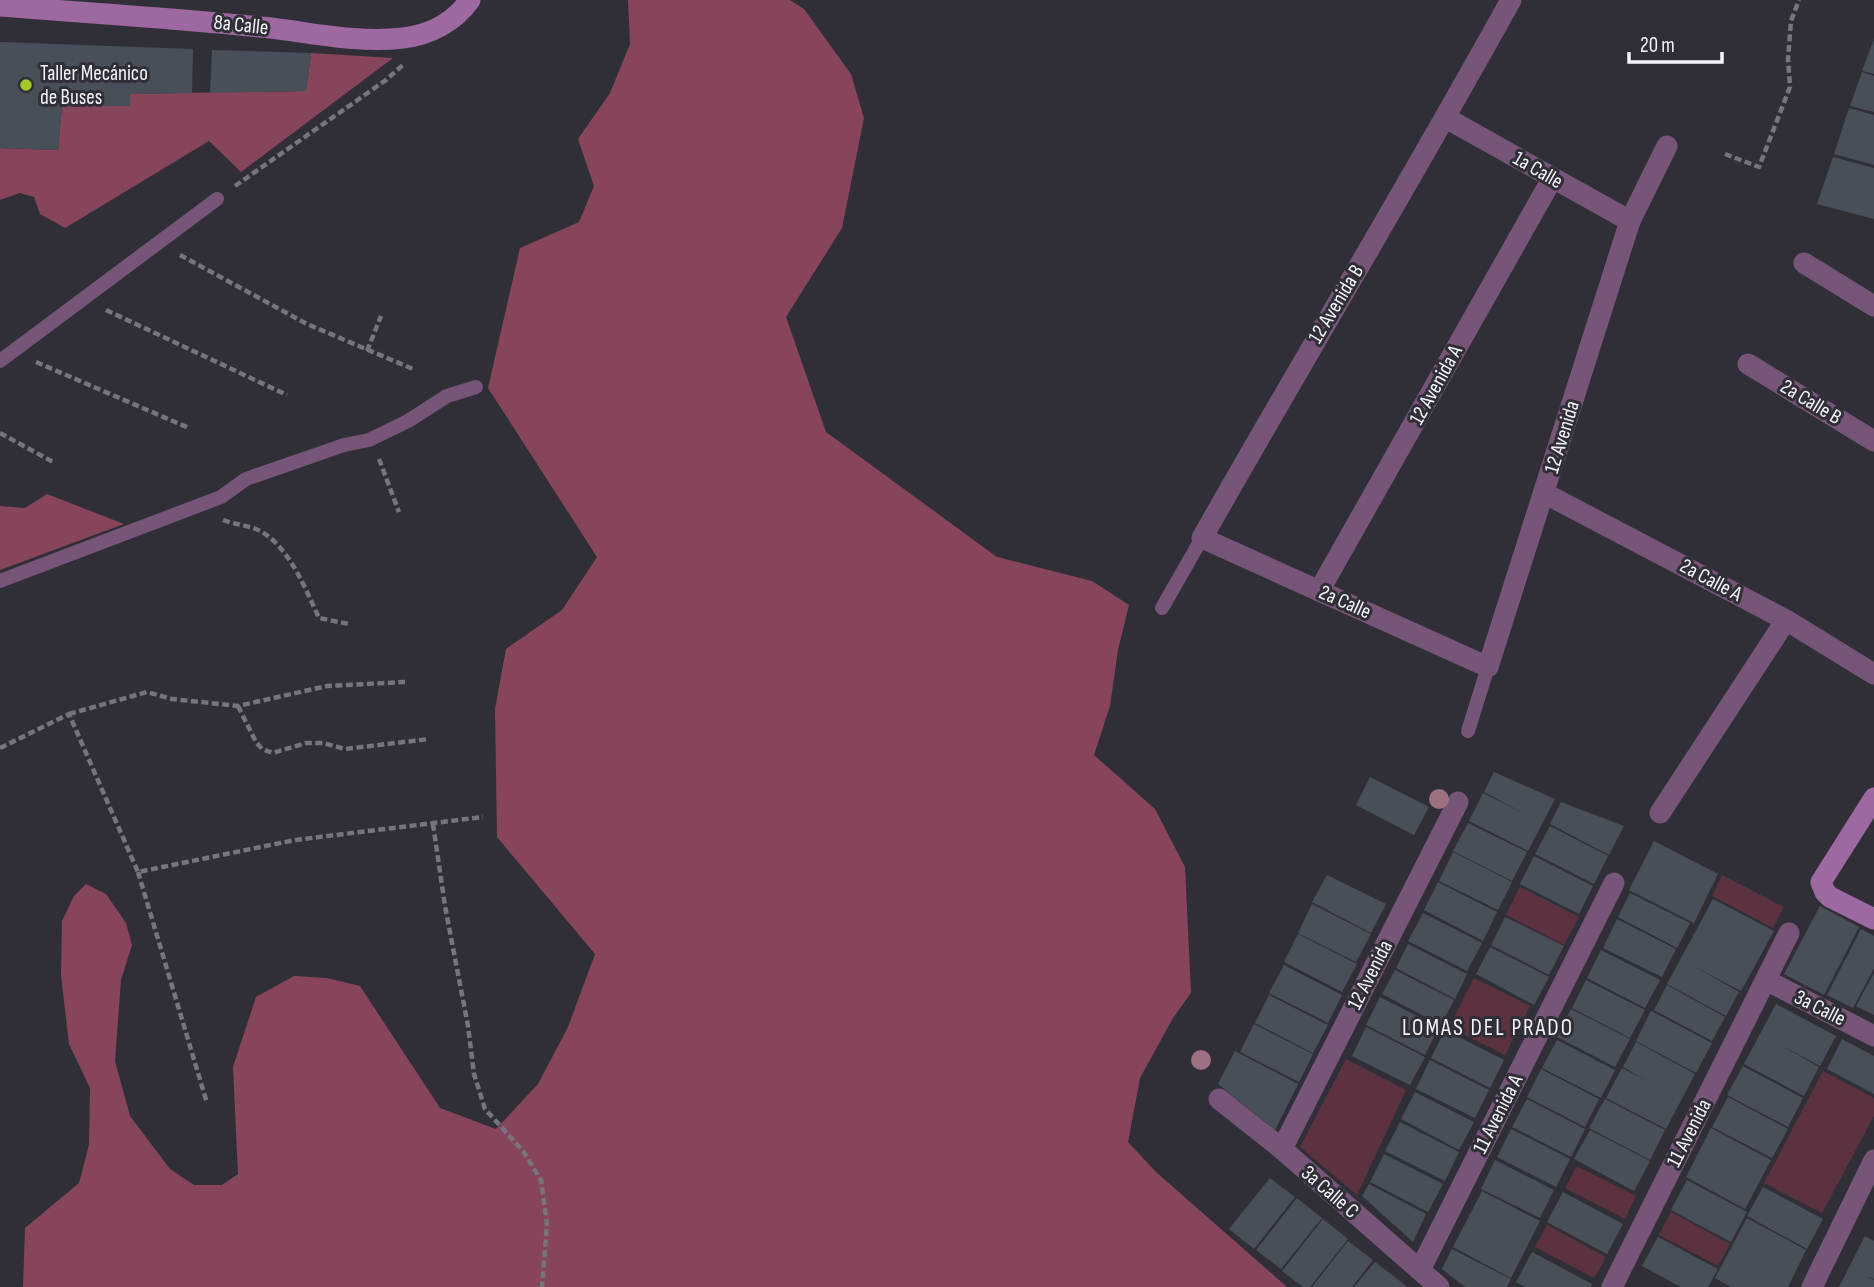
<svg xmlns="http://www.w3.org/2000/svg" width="1874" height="1287" font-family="'Sofia Sans Condensed',sans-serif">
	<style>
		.green { fill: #5c3240 }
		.forest { fill: #87455c }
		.building { fill: #494f58 }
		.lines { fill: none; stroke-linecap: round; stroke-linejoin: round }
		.path { stroke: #76757d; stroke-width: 4.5; stroke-dasharray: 7 3.5; stroke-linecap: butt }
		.lane { stroke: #775578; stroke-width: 14 }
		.street { stroke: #775578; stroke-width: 21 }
		.secondary { stroke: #9e68a0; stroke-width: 21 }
		.tree { fill: #9d7082 }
		.poi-dot { fill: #a2c928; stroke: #302f38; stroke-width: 2.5 }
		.labels { text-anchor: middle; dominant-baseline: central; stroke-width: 6; stroke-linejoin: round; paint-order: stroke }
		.street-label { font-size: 21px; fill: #f4f3f9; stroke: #302f38 }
		.poi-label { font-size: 21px; fill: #f4f3f9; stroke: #302f38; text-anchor: start }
		.neighbourhood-label { font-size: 23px; letter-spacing: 2px; fill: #f4f3f9; stroke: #302f38 }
	</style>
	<rect width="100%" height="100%" fill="#302f38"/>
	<g class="green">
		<polygon points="1722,875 1784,907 1773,928 1712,896"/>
		<polygon points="1520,887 1579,917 1564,945 1506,915"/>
		<polygon points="1474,978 1530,1006 1505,1055 1449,1027"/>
		<polygon points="1346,1059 1406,1090 1357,1195 1300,1147"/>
		<polygon points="1823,1071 1874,1098 1874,1116 1822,1213 1764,1183"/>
		<polygon points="1577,1166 1636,1196 1625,1219 1565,1188"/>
		<polygon points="1671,1212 1730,1244 1718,1266 1659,1235"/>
		<polygon points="1547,1225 1606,1257 1594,1278 1535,1247"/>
	</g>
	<g class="forest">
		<polygon points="628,0 790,0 804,9 851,74 864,118 842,228 786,317 826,432 997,557 1092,581 1129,605 1118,650 1110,706 1094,755 1155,809 1185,867 1191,993 1173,1018 1140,1078 1128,1142 1156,1172 1287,1287 23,1287 25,1228 79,1183 89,1145 90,1088 69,1044 61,975 62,921 74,896 86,884 106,894 126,923 132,945 121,980 115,1061 130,1116 170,1169 194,1185 222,1185 238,1174 233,1067 256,997 294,976 327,978 360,986 440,1108 496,1129 538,1084 568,1027 595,954 497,837 495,709 506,649 562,610 597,557 488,388 520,248 579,222 594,186 578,139 610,93 630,44"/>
		<polygon points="311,53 393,58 241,172 209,141 65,228 40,214 34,197 20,193 0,200 0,148 58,150 62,106 130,106 130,94 306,91"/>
		<polygon points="47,494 124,524 0,570 0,506 25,508"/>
	</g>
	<g class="building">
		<polygon points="1874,39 1874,74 1862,71"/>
		<polygon points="0,42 193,49 192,93 130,94 130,106 62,106 58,150 0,148"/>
		<polygon points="212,50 311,53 306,91 210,93"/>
		<polygon points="1862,72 1874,76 1874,112 1850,106"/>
		<polygon points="1849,108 1874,115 1874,165 1834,154"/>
		<polygon points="1833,157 1874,168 1874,219 1817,204"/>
		<polygon points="1494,772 1555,799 1528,851 1469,821 1483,793 1525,814 1484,792"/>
		<polygon points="1370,777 1429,807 1414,835 1356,805"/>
		<polygon points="1561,802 1624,826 1609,855 1550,824"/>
		<polygon points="1468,823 1527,852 1512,881 1453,851"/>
		<polygon points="1550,826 1608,856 1594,884 1535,854"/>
		<polygon points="1654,841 1718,874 1694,923 1629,890"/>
		<polygon points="1453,852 1512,882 1498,910 1439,881"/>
		<polygon points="1534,856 1593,886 1579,914 1520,884"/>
		<polygon points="1327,875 1386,904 1371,933 1312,902"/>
		<polygon points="1438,882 1497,912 1483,941 1424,910"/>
		<polygon points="1630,893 1690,923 1677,948 1618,917"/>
		<polygon points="1713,899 1774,931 1741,991 1695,967 1739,992 1726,1016 1667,984"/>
		<polygon points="1312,904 1371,934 1356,962 1298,933"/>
		<polygon points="1820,906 1859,927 1824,995 1784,974"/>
		<polygon points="1423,913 1482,943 1467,971 1408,941"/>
		<polygon points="1505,917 1564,946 1549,975 1491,945"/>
		<polygon points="1617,919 1676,949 1662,977 1603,948"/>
		<polygon points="1861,929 1874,936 1874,968 1853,1008 1827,995"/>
		<polygon points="1298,934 1357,964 1342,992 1284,962"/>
		<polygon points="1408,944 1467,974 1455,999 1396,968"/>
		<polygon points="1490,947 1549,977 1534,1005 1476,974"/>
		<polygon points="1601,950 1660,980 1645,1008 1587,978"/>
		<polygon points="1284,965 1342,995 1328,1023 1269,993"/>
		<polygon points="1395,970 1454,1000 1441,1025 1382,994"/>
		<polygon points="1874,973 1874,1015 1856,1006"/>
		<polygon points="1586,980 1645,1010 1630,1038 1572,1008"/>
		<polygon points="1667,985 1725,1017 1712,1041 1654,1010"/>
		<polygon points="1269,995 1328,1025 1313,1053 1255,1023"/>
		<polygon points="1380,997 1439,1027 1425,1055 1366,1025"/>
		<polygon points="1776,1004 1836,1036 1820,1066 1779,1044 1819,1067 1804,1096 1744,1064"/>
		<polygon points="1571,1009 1630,1039 1615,1067 1557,1037"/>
		<polygon points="1651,1011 1712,1043 1696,1073 1636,1041"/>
		<polygon points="1254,1024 1313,1054 1299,1082 1240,1052"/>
		<polygon points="1366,1027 1425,1057 1410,1085 1352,1056"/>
		<polygon points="1445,1030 1504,1060 1490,1088 1431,1058"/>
		<polygon points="1842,1039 1874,1056 1874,1094 1827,1069"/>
		<polygon points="1557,1040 1615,1070 1601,1098 1542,1068"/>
		<polygon points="1636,1042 1695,1074 1666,1129 1606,1098 1622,1068 1646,1080 1623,1067"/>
		<polygon points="1235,1051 1298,1084 1275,1130 1218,1084"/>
		<polygon points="1430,1060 1489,1090 1475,1118 1416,1089"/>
		<polygon points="1743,1066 1803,1098 1788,1127 1727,1095"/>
		<polygon points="1541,1069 1599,1099 1585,1127 1527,1097"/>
		<polygon points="1415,1092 1474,1122 1459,1150 1401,1119"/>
		<polygon points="1728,1097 1788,1129 1772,1158 1712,1127"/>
		<polygon points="1527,1099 1585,1129 1571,1157 1512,1127"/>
		<polygon points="1605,1099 1665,1130 1650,1160 1589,1128"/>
		<polygon points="1400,1122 1459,1152 1445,1181 1385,1151"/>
		<polygon points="1711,1128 1771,1160 1745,1209 1686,1177"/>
		<polygon points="1511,1129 1570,1159 1556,1187 1497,1157"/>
		<polygon points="1590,1130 1650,1161 1634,1191 1574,1159"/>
		<polygon points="1384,1154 1443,1184 1428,1212 1370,1182"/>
		<polygon points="1495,1160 1554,1190 1540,1218 1481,1189"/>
		<polygon points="1270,1178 1295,1197 1254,1249 1229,1229"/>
		<polygon points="1687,1180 1747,1212 1731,1242 1671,1210"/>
		<polygon points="1369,1184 1426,1214 1413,1242 1362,1196"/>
		<polygon points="1763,1187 1823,1219 1807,1249 1747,1216"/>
		<polygon points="1482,1191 1540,1221 1511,1278 1453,1247"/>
		<polygon points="1563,1192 1623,1224 1607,1254 1547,1222"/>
		<polygon points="1297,1198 1322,1218 1281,1269 1256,1250"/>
		<polygon points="1747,1218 1806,1250 1788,1287 1731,1287 1715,1278"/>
		<polygon points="1323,1219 1348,1239 1310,1287 1303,1287 1282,1271"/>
		<polygon points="1865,1236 1874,1241 1874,1279 1866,1276 1874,1280 1874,1287 1839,1287"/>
		<polygon points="1658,1237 1718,1269 1708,1287 1681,1287 1642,1266"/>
		<polygon points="1348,1241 1373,1260 1352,1287 1312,1287"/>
		<polygon points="1452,1249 1511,1279 1507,1287 1465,1287 1442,1269"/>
		<polygon points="1532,1252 1592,1284 1591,1287 1525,1287 1516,1282"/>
		<polygon points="1375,1262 1400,1281 1407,1287 1354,1287"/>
	</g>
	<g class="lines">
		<g class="path">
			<polyline points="1725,154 1759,167 1790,87 1788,59 1791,21 1799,0"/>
			<polyline points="235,186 386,80 404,64"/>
			<polyline points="180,255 307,324 413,369"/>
			<polyline points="106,310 287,395"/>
			<polyline points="367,351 381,316"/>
			<polyline points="36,362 189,428"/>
			<polyline points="0,433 55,463"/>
			<polyline points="379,459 399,512"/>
			<path d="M223 520C234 524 245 525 256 529 288 543 305 588 319 618L349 624"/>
			<polyline points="238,706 256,742 262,749 273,753 306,743 323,743 345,749 429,739"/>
			<polyline points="69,714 147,692 172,699 238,706 327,686 405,682"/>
			<polyline points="0,748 69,714 138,872 295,840 483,817"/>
			<polyline points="433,824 445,906 468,1026 474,1074 485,1109 523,1151 541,1180 547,1224 542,1287"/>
			<polyline points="138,872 207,1103"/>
		</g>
		<g class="lane">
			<polyline points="0,361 217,199"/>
			<polyline points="0,581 221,497 246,479 344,445 369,440 408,421 447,396 476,387"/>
			<polyline points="1162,608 1202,538"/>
			<polyline points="1468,731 1488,667"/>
		</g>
		<g class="street">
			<path d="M1511 0C1411 181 1304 358 1202 538L1488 667 1630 221 1667 146"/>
			<polyline points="1446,118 1630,221"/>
			<polyline points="1804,263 1874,306"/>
			<polyline points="1748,364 1874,441"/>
			<polyline points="1544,493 1786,620 1874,674"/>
			<polyline points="1319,591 1552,179"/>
			<polyline points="1660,813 1786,620"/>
			<polyline points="1766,980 1874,1036"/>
			<polyline points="1219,1099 1282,1149 1439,1287"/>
			<polyline points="1282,1149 1458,802"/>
			<polyline points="1420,1270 1614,883"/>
			<polyline points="1612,1287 1789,933"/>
			<polyline points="1812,1287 1874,1160"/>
		</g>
		<g class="secondary">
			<path d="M0 6C87 13 173 18 260 27 306 31 356 44 403 38 430 35 454 22 470 0"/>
			<polyline points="1874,798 1821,882 1825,892 1830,897 1874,919"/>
		</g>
	</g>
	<g class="tree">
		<circle cx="1439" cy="799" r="10"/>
		<circle cx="1201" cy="1060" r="10"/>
	</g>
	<circle class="poi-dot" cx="26" cy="85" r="7"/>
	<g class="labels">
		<g class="street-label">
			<text transform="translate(241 25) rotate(6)">8a Calle</text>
			<text transform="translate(1538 170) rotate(30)">1a Calle</text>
			<text transform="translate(1336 304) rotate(-59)">12 Avenida B</text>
			<text transform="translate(1436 385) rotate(-61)">12 Avenida A</text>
			<text transform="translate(1811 402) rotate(31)">2a Calle B</text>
			<text transform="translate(1562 437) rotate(-73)">12 Avenida</text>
			<text transform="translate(1711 580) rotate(28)">2a Calle A</text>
			<text transform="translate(1345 602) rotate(24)">2a Calle</text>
			<text transform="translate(1370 975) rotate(-63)">12 Avenida</text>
			<text transform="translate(1820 1008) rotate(27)">3a Calle</text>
			<text transform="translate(1498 1114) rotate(-63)">11 Avenida A</text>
			<text transform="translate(1689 1133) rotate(-63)">11 Avenida</text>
			<text transform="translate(1330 1192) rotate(41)">3a Calle C</text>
		</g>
		<g class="poi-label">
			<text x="40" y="73">Taller Mecánico<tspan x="40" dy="24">de Buses</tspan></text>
		</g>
		<g class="neighbourhood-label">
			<text x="1488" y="1028">LOMAS DEL PRADO</text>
		</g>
	</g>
	<path d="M1629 52v10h93v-10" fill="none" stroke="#f4f3f9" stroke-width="3.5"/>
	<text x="1640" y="52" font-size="21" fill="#f4f3f9" stroke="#302f38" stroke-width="5" paint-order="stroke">20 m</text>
</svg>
